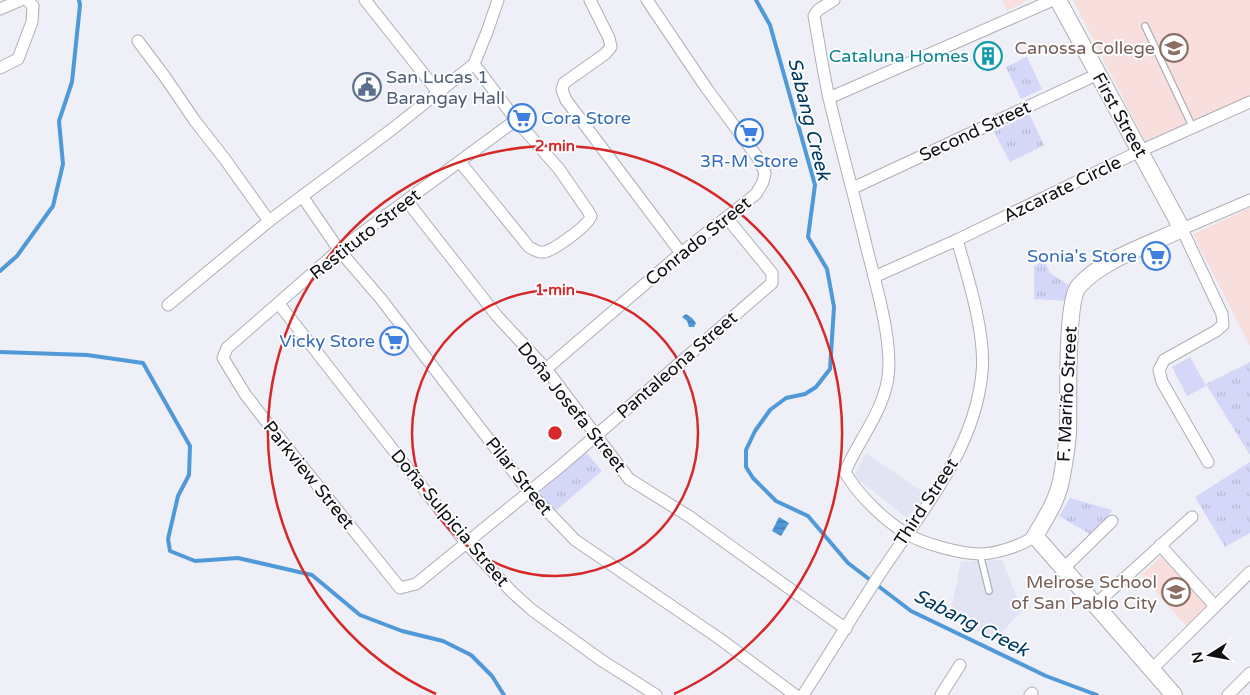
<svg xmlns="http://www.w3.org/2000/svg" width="1250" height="695" font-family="'Varela Round',sans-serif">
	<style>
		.built { fill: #e2e3f3 }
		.education { fill: #f9dede }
		.grass { fill: url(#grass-tufts) }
		.green { fill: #d4d7f8 }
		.water { fill: url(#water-rules) }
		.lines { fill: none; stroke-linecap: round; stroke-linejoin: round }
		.stream { stroke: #5099d8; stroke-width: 4 }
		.lane-casing { stroke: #aeafb7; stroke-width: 8 }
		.street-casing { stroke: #aeafb7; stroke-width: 13 }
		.secondary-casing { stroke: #aeafb7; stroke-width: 18 }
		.lane { stroke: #fff; stroke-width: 5.5 }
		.street { stroke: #fff; stroke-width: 11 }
		.secondary { stroke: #fff; stroke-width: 16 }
		.ring { fill: none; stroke: #d62828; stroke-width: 2.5 }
		.labels { text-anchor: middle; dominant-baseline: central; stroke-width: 4; stroke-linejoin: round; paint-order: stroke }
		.education-label { font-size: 18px; fill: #785e54; stroke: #fcfdfe; text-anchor: end }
		.culture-label { font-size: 18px; fill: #0d838f; stroke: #fcfdfe; text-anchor: end }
		.service-label { font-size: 18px; fill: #4e5e75; stroke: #fcfdfe; text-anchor: start }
		.street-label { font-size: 18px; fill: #101013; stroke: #fcfdfe }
		.shop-label { font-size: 18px; fill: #366cbe; stroke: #fcfdfe; text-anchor: end }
		.water-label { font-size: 19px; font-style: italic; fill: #003861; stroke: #fcfdfe }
		.centre { fill: #d62828; stroke: #fcfdfe; stroke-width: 2.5 }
		.ring-label { font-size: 15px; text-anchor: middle; font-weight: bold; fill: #d62828; stroke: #fcfdfe; stroke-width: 4; stroke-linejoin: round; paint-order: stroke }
	</style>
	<defs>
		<pattern id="grass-tufts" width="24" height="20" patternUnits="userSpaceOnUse" patternTransform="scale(1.25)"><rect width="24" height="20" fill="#d4d7f8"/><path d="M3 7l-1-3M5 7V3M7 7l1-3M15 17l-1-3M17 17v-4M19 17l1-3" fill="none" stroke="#b5b8d4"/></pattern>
		<pattern id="water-rules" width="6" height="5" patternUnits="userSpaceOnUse" patternTransform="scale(1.25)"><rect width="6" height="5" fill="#5099d8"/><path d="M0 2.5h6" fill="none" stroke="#417bae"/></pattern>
	</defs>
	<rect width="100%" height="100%" fill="#eeeff7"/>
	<g class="built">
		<polygon points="866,453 926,494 907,518 854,476"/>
		<polygon points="1002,560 1022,610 996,639 949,619 961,562"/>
	</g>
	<g class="education">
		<polygon points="1002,0 1028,0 1007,11"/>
		<polygon points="1073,0 1250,0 1250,96 1145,141"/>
		<polygon points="1250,208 1250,346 1193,234"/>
		<polygon points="1163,555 1212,609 1189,629 1141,575"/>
	</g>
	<g class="grass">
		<polygon points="1027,57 1042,89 1021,99 1006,67"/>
		<polygon points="1029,114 1044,145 1010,162 994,132"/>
		<polygon points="1044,259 1050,273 1069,285 1066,301 1034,299 1034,267"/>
		<polygon points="1250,362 1250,455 1206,384"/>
		<polygon points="586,452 602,471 553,513 537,494"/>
		<polygon points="1250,462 1250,533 1225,547 1195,497"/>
		<polygon points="1070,498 1112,510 1095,537 1059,516"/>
	</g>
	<polygon class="green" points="1190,357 1206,386 1187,396 1172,367"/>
	<g class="water">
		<polygon points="686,314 692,318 696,323 694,327 689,327 687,321 682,317"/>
		<polygon points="779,517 789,523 781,536 772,531"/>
	</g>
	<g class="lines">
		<g class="stream">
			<polyline points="756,0 770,25 815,185 808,237 827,269 834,307 830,369 816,387 805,394 786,398 770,410 755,431 746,450 746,467 753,478 776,501 808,516 848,563 911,611 1046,676 1097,695"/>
			<polyline points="0,271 17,256 53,206 63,164 59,121 72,82 80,5 79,0"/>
			<polyline points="0,352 87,355 143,363 190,446 189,475 178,496 168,539 170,551 195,561 238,558 312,575 360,615 402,631 443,641 471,655 492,676 504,695"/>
		</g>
		<defs>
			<g id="lane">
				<polyline points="1145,26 1193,128"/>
				<polyline points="980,554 989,591"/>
			</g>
			<g id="street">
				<polyline points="365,0 438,92"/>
				<polyline points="590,0 609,38 611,47 605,54 564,83 562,90 566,100 681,253"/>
				<path d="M834 0 818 10 814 16C819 43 823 71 829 98 841 149 855 198 867 249 876 285 895 348 887 383 880 416 858 441 845 472 857 494 885 521 907 534 924 544 961 554 981 554 998 553 1021 546 1035 536"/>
				<polyline points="0,9 21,0"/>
				<polyline points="138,41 165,77 195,121 224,158 269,221"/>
				<polyline points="0,68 18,59 32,22 33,6 27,0"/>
				<polyline points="829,98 1053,0"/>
				<polyline points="516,120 339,250 227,348 223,358 245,394 265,420 400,588 416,584 562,465 772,283 772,273 727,218"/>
				<path d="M460 162 529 247C533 249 538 253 544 252 554 250 588 226 591 216L588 211 559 169 516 120 474 64"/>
				<polyline points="853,188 1098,74"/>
				<polyline points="302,196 339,250 381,299 529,492 575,540 720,639 795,695"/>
				<polyline points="407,201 497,316 546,369 629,479 690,517 846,629"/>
				<polyline points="874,277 957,240 1140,151 1250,102"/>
				<polyline points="279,304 466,543 512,592 532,610 601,660 656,695"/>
				<polyline points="168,305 269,221 391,130 474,64 487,32 498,0"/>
				<polyline points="546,369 681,253 756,194 763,182 765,173 758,158 707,89 647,0"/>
				<polyline points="1208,462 1162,382 1159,370 1164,360 1216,331 1223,325 1222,314 1182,229 1250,200"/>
				<polyline points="1160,545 1215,606"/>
				<polyline points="1064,568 1112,521"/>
				<polyline points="1096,604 1192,517"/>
				<polyline points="1151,670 1250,572"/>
				<path d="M803 695C827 658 850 620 874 583 916 517 974 455 982 373 986 335 968 277 957 240"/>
				<polyline points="941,695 960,665"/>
				<polyline points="1030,695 1032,693"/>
				<polyline points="1228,695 1250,673"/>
			</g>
			<path id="secondary" d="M1058 0 1182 229C1151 244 1101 260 1079 286 1065 301 1069 407 1068 432 1067 448 1064 465 1061 481 1057 501 1045 519 1035 536L1174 695"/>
		</defs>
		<use href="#lane" class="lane-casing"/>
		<use href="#street" class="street-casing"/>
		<use href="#secondary" class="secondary-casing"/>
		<use href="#lane" class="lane"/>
		<use href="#street" class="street"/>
		<use href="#secondary" class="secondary"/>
	</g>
	<g class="ring">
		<circle cx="555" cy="433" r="143"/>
		<path d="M436 694A287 287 0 1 1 674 694"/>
	</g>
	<defs>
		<symbol id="university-ring" viewBox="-11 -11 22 22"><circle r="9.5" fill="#fcfdfe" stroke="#8d6e63" stroke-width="1.5"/><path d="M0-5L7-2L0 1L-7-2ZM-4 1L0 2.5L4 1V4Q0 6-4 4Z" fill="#8d6e63"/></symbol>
		<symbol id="building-ring" viewBox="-11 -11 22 22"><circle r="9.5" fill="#fcfdfe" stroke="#0f9aa8" stroke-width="1.5"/><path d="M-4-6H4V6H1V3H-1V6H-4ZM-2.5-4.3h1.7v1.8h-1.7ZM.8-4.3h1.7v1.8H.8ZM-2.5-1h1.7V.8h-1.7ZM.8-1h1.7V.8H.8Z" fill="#0f9aa8"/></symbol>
		<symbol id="civic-ring" viewBox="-11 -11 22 22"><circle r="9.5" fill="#fcfdfe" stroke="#5c6f8a" stroke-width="1.5"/><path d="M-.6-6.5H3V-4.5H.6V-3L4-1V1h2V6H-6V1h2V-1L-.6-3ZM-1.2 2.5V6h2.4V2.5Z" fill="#5c6f8a"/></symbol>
		<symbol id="supermarket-ring" viewBox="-11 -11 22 22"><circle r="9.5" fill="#fcfdfe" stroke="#3f7fe0" stroke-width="1.5"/><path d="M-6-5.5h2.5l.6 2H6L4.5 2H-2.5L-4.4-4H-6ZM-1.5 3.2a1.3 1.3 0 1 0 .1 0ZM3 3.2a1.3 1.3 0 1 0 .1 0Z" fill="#3f7fe0"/></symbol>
		<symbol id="school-ring" viewBox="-11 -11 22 22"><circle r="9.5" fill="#fcfdfe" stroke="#8d6e63" stroke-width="1.5"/><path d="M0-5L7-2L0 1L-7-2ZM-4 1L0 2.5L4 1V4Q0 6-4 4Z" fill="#8d6e63"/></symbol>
	</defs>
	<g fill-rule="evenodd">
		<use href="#university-ring" x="1158" y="32" width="32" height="32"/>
		<use href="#building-ring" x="972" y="40" width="32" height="32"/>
		<use href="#civic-ring" x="351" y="71" width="32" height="32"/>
		<use href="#supermarket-ring" x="506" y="102" width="32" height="32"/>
		<use href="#supermarket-ring" x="733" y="117" width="32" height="32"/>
		<use href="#supermarket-ring" x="1140" y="240" width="32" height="32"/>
		<use href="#supermarket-ring" x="378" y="325" width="32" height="32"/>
		<use href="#school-ring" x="1160" y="576" width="32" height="32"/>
	</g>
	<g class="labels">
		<g class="education-label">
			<text x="1155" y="48">Canossa College</text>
			<text x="1157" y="582">Melrose School<tspan x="1157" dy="21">of San Pablo City</tspan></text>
		</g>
		<g class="culture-label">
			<text x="969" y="56">Cataluna Homes</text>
		</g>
		<g class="service-label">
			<text x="386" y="77">San Lucas 1<tspan x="386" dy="21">Barangay Hall</tspan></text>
		</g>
		<g class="street-label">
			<text transform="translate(1120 115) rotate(61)">First Street</text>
			<text transform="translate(975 131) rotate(-25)">Second Street</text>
			<text transform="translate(1062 189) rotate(-26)">Azcarate Circle</text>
			<text transform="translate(365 234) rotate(-38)">Restituto Street</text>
			<text transform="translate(698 241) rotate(-39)">Conrado Street</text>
			<text transform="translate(677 365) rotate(-41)">Pantaleona Street</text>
			<text transform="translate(1067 394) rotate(-87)">F. Mariño Street</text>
			<text transform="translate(572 407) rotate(51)">Doña Josefa Street</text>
			<text transform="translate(309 475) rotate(51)">Parkview Street</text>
			<text transform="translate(519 476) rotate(51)">Pilar Street</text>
			<text transform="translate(926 502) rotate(-57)">Third Street</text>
			<text transform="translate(450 518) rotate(50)">Doña Sulpicia Street</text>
		</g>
		<g class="shop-label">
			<text x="541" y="118" text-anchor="start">Cora Store</text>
			<text x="749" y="161" text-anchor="middle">3R-M Store</text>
			<text x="1137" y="256">Sonia's Store</text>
			<text x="375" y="341">Vicky Store</text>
		</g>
		<g class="water-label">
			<text transform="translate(809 119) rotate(76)">Sabang Creek</text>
			<text transform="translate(971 623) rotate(27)">Sabang Creek</text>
		</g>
	</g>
	<circle cx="555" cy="433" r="8" class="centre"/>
	<g class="ring-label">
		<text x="555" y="151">2 min</text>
		<text x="555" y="295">1 min</text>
	</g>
	<g transform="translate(1210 655) rotate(259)" stroke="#fcfdfe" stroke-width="4" paint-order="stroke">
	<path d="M0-4L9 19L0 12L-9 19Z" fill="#101013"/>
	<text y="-8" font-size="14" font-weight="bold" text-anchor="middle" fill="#101013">N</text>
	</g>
</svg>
